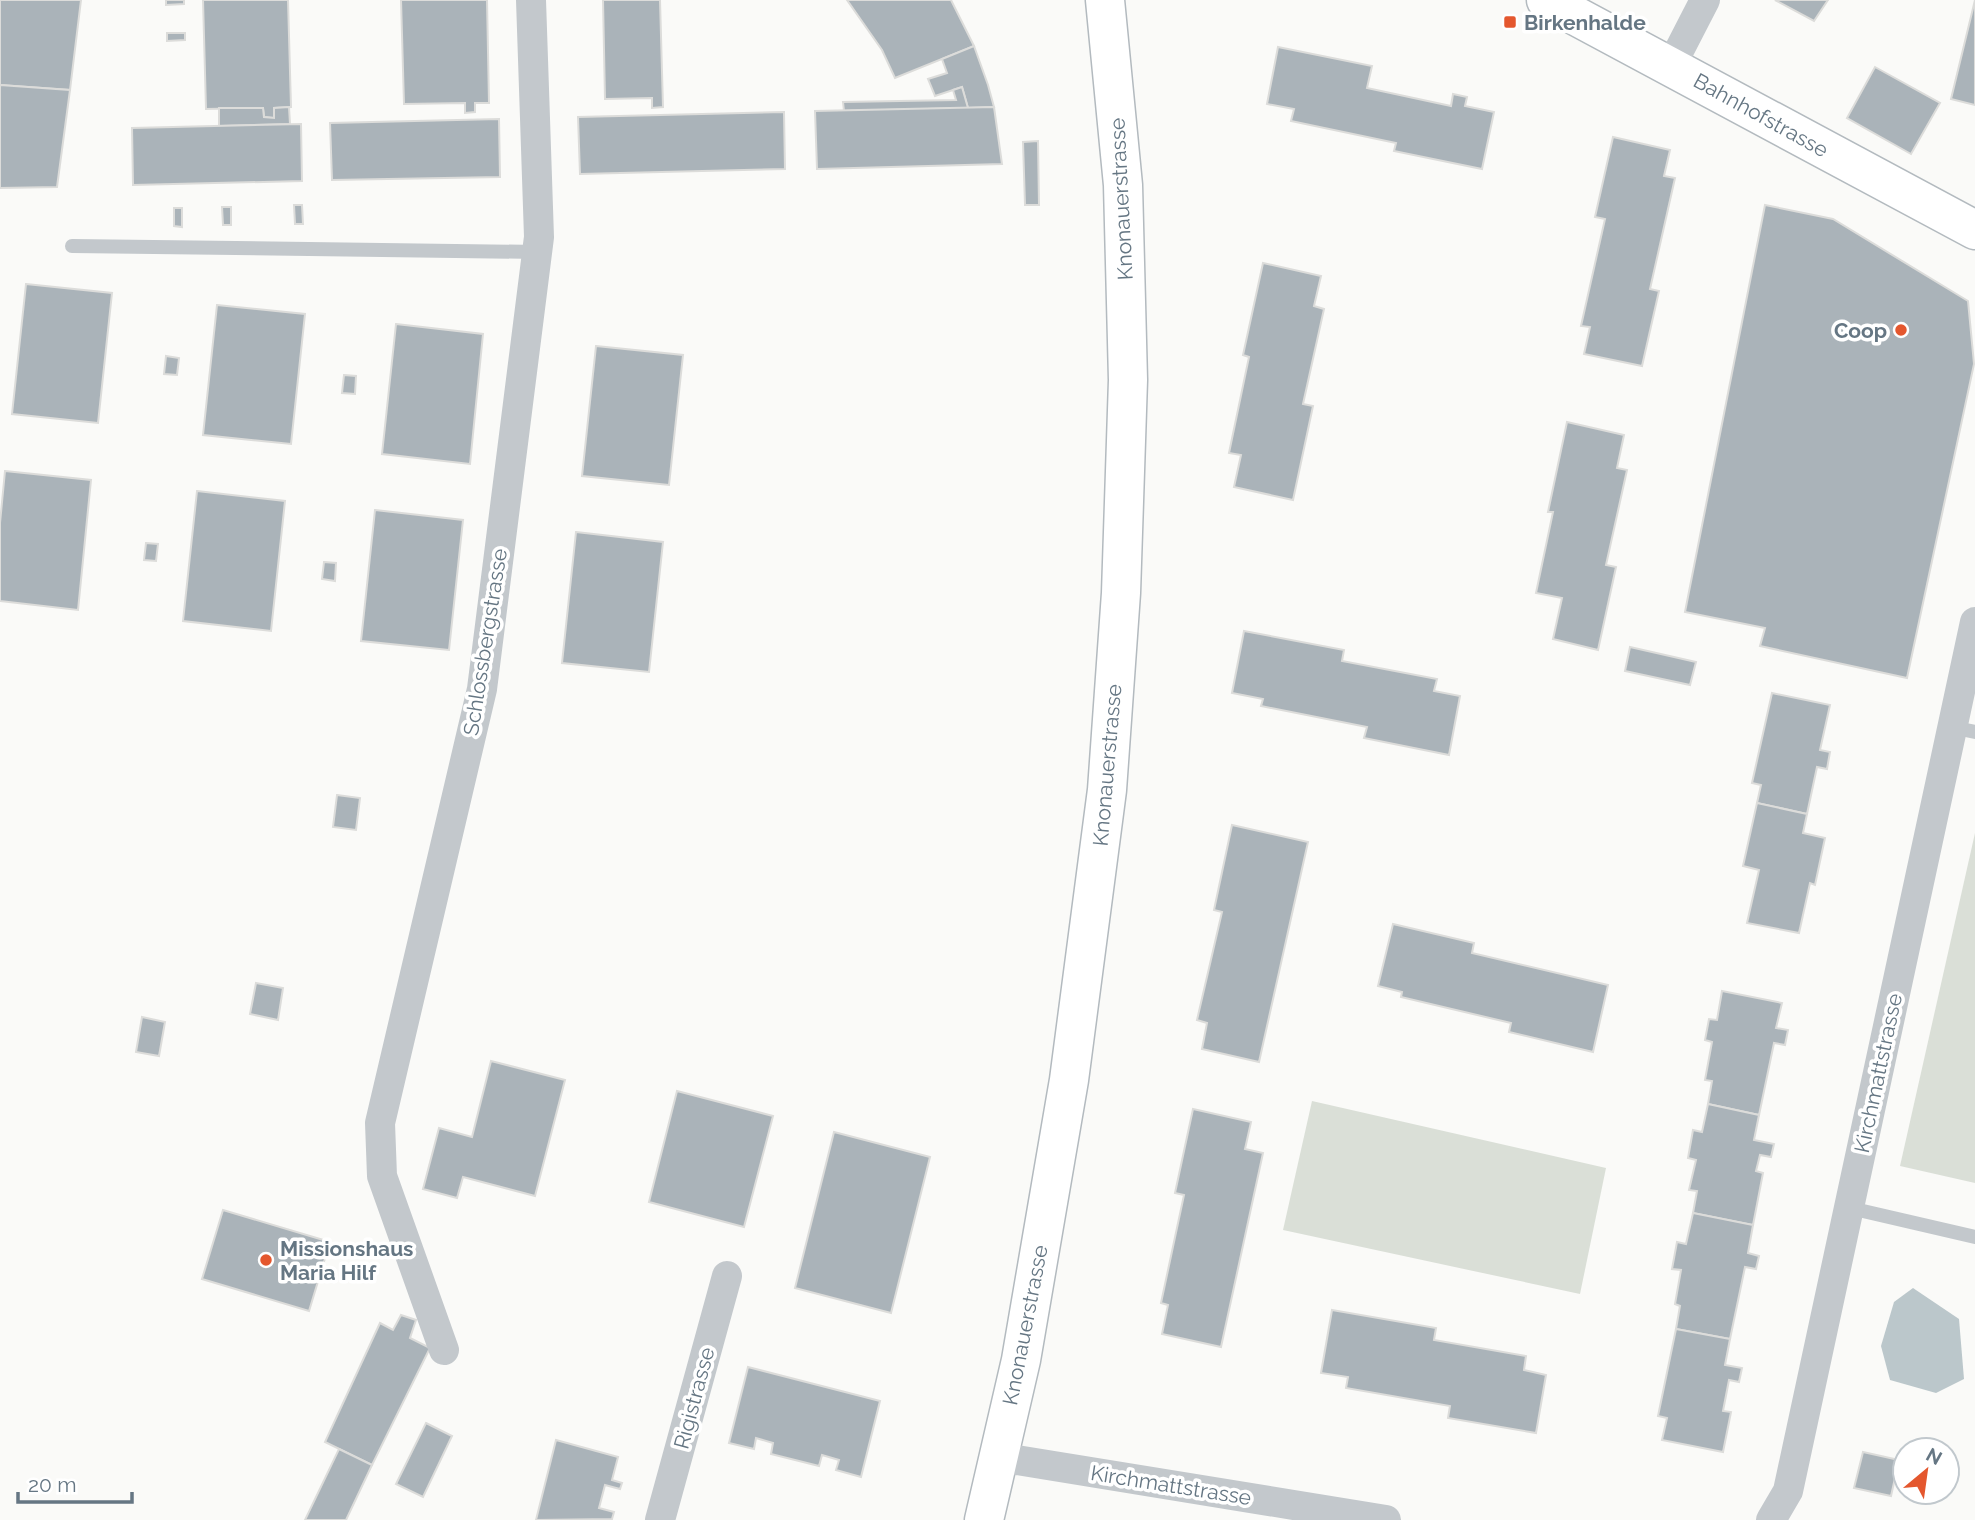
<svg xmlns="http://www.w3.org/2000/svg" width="1975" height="1520" font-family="Raleway,sans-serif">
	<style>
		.green { fill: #dadfd7 }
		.water { fill: #bbc7cb }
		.building { fill: #aab3b9; stroke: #dcdcda; stroke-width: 2 }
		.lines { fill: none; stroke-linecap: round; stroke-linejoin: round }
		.secondary-casing { stroke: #b3babf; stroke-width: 41 }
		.lane { stroke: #c3c8cc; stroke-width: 14 }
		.street { stroke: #c3c8cc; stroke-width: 30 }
		.secondary { stroke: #fff; stroke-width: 38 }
		.poi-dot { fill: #e4572e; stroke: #fff; stroke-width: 2.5 }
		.labels { text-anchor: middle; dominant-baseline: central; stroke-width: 7; stroke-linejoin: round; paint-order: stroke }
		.poi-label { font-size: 21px; font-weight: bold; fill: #657683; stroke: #fff; text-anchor: start }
		.street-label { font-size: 21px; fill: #657683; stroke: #fff }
	</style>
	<rect width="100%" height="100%" fill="#fafaf8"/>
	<g class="green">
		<polygon points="1975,833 1975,1183 1900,1166"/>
		<polygon points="1312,1101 1606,1168 1580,1294 1283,1230"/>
	</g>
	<polygon class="water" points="1913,1288 1959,1319 1964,1379 1936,1393 1890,1380 1881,1346 1894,1302"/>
	<g class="building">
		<polygon points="0,0 81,0 70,90 0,85"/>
		<polygon points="166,0 184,0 184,4 166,5"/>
		<polygon points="203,0 288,0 291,107 274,108 274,118 264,117 263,108 206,109"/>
		<polygon points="401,0 487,0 489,103 475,103 475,112 465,113 465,103 404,104"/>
		<polygon points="603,0 660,0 663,107 652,108 652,98 605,99"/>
		<polygon points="847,0 951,0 974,46 895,78 882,50"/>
		<polygon points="1775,0 1828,0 1814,21"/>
		<polygon points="1975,0 1975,105 1951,99"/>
		<polygon points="167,33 185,33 185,40 167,41"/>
		<polygon points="974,46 988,85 994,107 968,108 962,87 935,96 928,79 947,73 942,59"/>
		<polygon points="1278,47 1372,66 1367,88 1451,106 1453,94 1467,97 1465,106 1494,112 1482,169 1394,151 1396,143 1291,121 1294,109 1267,104"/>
		<polygon points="1875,67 1940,103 1911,154 1847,118"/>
		<polygon points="0,85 70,90 57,187 0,188"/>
		<polygon points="962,87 968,108 844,111 843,102 956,100 953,90"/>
		<polygon points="289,107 290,124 219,126 219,108 263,108 264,117 274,118 274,108"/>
		<polygon points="994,107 1002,164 817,169 815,111"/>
		<polygon points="784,112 785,169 580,174 578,117"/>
		<polygon points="499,119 500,177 332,180 330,123"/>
		<polygon points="301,124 302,181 133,185 132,128"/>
		<polygon points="1613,137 1670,150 1664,176 1675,178 1650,289 1659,291 1642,366 1584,354 1590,327 1581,326 1605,219 1595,217"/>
		<polygon points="1038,141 1039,205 1025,205 1023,142"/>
		<polygon points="294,205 302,205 303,224 295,224"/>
		<polygon points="1765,205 1833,219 1968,301 1974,364 1907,678 1760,646 1765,628 1685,612"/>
		<polygon points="222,207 231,207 231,225 223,225"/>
		<polygon points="174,208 182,208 182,227 174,226"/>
		<polygon points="1263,263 1321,276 1314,306 1324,309 1303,404 1313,406 1293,500 1234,487 1241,455 1229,453 1249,357 1243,355"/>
		<polygon points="26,284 112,293 98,423 12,414"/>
		<polygon points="217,305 305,314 291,444 203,435"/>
		<polygon points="396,324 483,334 470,464 382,454"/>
		<polygon points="596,346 683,355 669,485 582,476"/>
		<polygon points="166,356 179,358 177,375 164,374"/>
		<polygon points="344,375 356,376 355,394 342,393"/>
		<polygon points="1567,422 1624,435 1617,468 1627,470 1606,565 1616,567 1598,650 1553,639 1562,598 1536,593 1553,512 1548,512"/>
		<polygon points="5,471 91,480 78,610 0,601 0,523"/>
		<polygon points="197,491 285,501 271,631 183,621"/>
		<polygon points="375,510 463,520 449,650 361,641"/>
		<polygon points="576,532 663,542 649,672 562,663"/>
		<polygon points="146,543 158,544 156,561 144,560"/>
		<polygon points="324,562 336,563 335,581 322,579"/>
		<polygon points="1244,631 1344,650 1342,661 1437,679 1434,691 1460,696 1449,755 1364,738 1367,727 1261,706 1263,699 1232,693"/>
		<polygon points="1630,647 1696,662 1690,685 1625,671"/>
		<polygon points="1772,693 1830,705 1820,750 1830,752 1827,769 1817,767 1807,814 1757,803 1761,785 1752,783"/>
		<polygon points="337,795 360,798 356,830 333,827"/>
		<polygon points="1757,803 1807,814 1803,833 1825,838 1815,885 1810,883 1799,933 1747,923 1759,870 1743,866"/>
		<polygon points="1232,825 1308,842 1259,1062 1202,1049 1207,1023 1197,1020 1222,912 1214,910"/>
		<polygon points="1393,924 1474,943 1472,953 1608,985 1593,1052 1509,1032 1511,1023 1401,997 1402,992 1378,986"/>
		<polygon points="256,983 283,988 278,1020 250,1014"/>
		<polygon points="1722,991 1782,1003 1776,1028 1788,1030 1785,1045 1774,1043 1759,1115 1708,1104 1712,1081 1705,1080 1712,1042 1705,1040 1709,1019 1717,1020"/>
		<polygon points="142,1017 165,1022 159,1056 136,1052"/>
		<polygon points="491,1061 565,1080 535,1196 463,1177 457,1198 423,1189 439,1128 472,1137"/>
		<polygon points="677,1091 773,1116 744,1227 649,1202"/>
		<polygon points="1708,1104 1759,1115 1754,1140 1774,1144 1771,1157 1760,1155 1756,1171 1763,1173 1753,1225 1693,1213 1697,1191 1689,1190 1696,1160 1688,1158 1693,1130 1702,1132"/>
		<polygon points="1193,1109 1251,1122 1245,1149 1263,1153 1221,1347 1162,1334 1168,1305 1161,1303 1184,1195 1175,1193"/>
		<polygon points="834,1132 930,1157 891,1313 795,1288"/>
		<polygon points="223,1210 330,1242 309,1311 202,1279"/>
		<polygon points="1693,1213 1753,1225 1748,1253 1759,1256 1756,1269 1745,1267 1730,1339 1676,1329 1680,1306 1675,1304 1681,1270 1672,1269 1677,1242 1686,1244"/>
		<polygon points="1332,1310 1436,1328 1434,1340 1526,1356 1524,1370 1546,1375 1536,1433 1448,1418 1450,1406 1346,1388 1348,1377 1321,1373"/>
		<polygon points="401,1315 416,1320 410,1338 430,1348 372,1465 325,1442 380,1323 393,1330"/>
		<polygon points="1676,1329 1730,1339 1725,1365 1742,1368 1739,1382 1729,1380 1723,1411 1731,1412 1723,1452 1662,1440 1667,1418 1658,1416"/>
		<polygon points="748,1367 880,1401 861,1477 836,1470 839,1460 822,1455 819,1466 771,1454 773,1443 756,1438 754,1449 729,1443"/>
		<polygon points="426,1423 452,1436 423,1497 396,1484"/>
		<polygon points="556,1440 618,1457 612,1480 622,1483 620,1489 605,1485 599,1508 614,1512 612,1519 536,1520"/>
		<polygon points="339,1449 372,1465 346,1520 305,1520"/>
		<polygon points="1863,1452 1899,1460 1891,1496 1854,1488"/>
	</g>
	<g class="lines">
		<defs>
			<g id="secondary">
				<polyline points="1546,0 1975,230"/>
				<polyline points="984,1520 1021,1360 1069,1080 1107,790 1121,593 1128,380 1123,185 1105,0"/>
			</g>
		</defs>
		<use href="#secondary" class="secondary-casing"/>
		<g class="lane">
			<polyline points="72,246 538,252"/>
			<polyline points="1951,727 1975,732"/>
			<polyline points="1850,1208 1975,1237"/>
		</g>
		<g class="street">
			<polyline points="1671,66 1705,0"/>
			<polyline points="444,1350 382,1176 380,1123 482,689 539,237 531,0"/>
			<polyline points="998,1457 1386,1520"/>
			<polyline points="660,1520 727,1276"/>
			<polyline points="1771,1520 1788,1491 1975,622"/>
		</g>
		<use href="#secondary" class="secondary"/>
	</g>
	<g class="poi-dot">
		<rect x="1503" y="15" width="14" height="14" rx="3.5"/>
		<circle cx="1901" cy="330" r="7"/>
		<circle cx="266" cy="1260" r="7"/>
	</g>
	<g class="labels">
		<g class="poi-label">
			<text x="1524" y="22">Birkenhalde</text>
			<text x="1887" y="330" text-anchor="end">Coop</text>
			<text x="280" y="1248">Missionshaus<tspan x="280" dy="24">Maria Hilf</tspan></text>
		</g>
		<g class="street-label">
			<text transform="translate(1761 115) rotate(29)">Bahnhofstrasse</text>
			<text transform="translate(1121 199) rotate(-93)">Knonauerstrasse</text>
			<text transform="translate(485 642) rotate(-81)">Schlossbergstrasse</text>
			<text transform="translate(1107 765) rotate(-85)">Knonauerstrasse</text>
			<text transform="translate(1878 1073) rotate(-78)">Kirchmattstrasse</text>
			<text transform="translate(1025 1325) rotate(-79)">Knonauerstrasse</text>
			<text transform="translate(694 1398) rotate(-75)">Rigistrasse</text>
			<text transform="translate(1171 1485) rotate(9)">Kirchmattstrasse</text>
		</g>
	</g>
	<g transform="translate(1926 1471) rotate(29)"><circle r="33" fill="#ffffff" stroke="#c1c8cd" stroke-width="2"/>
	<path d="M0-5L12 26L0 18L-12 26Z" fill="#e4572e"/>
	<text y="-10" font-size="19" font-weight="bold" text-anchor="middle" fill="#657683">N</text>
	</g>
	<path d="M18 1492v10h114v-10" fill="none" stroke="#657683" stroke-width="3.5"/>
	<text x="28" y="1492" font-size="21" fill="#657683" stroke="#ffffff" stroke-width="5" paint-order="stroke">20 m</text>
</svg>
